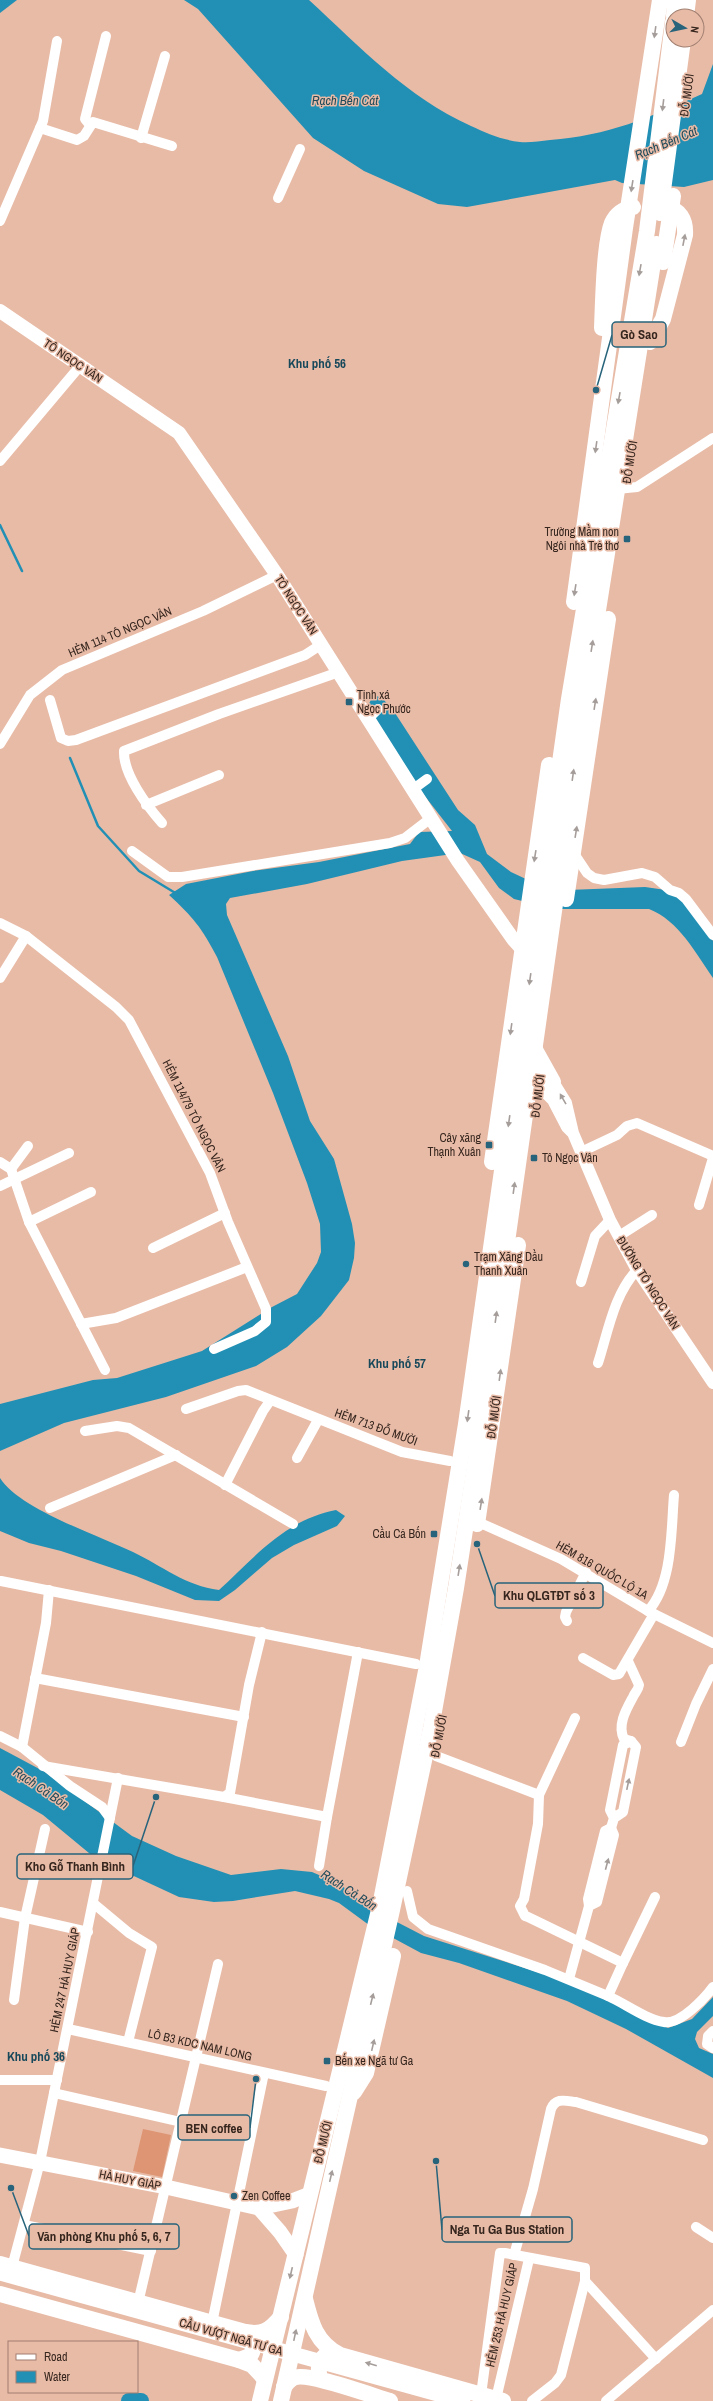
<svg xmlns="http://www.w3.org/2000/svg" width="713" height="2401" font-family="'Archivo Narrow',sans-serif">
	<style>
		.green { fill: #dd9573 }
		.water { fill: #2290b4 }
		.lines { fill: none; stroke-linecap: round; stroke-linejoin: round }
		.stream { stroke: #2290b4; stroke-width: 2.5 }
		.river { stroke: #2290b4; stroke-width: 16 }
		.minor { stroke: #fff; stroke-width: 10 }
		.tertiary { stroke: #fff; stroke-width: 12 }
		.secondary { stroke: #fff; stroke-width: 14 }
		.primary { stroke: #fff; stroke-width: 15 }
		.trunk { stroke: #fff; stroke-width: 16 }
		.oneway { fill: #a59d9a }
		.poi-dot { fill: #27647b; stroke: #e8bba7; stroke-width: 1.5 }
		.labels { text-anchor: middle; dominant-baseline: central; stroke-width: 3; stroke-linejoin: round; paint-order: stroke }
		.street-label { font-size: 12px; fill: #36261e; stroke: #e8bba7 }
		.poi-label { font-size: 12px; fill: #36261e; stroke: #e8bba7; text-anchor: start }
		.water-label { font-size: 13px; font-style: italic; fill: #1f4a5a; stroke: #e8bba7 }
		.neighbourhood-label { font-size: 13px; font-weight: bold; fill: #18495b; stroke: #e8bba7 }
		.leader { fill: none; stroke: #27647b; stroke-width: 1.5 }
		.callout-dot { fill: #27647b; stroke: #e8bba7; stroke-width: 1.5 }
		.callout { fill: #e8bba7; stroke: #27647b; stroke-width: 1.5 }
		.callout-label { font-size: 13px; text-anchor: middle; font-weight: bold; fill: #36261e }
	</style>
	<rect width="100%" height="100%" fill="#e8bba7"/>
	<polygon class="green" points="143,2129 171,2135 162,2177 133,2171"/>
	<g class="water">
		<polygon points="0,0 17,0 0,13"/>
		<path d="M184 0H309C360 47 407 97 471 126 486 133 502 140 520 142 529 143 540 141 550 140 607 136 651 117 702 94L713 64V180L684 187 622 183 615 180 467 207 438 204 364 171 313 138 198 9Z"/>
		<path d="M377 696 384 700 395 713 458 810 475 825 487 854 511 872 528 880 568 890 645 887 666 890 689 904 713 941V978C695 952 679 921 649 909H555L514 899 499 888 480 862 460 853 402 861 307 884 230 898 226 904 227 915 288 1056 310 1121 334 1159 352 1224 355 1243 354 1258 349 1280 321 1316 287 1347 256 1366 166 1397 64 1423 0 1451V1404L93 1380 117 1378 202 1351 272 1307 297 1294 317 1263 321 1252 320 1224 307 1183 273 1093 217 957C202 928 193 917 169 895L186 884 253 871 319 862 410 844 419 832 452 831 406 772 380 730 369 704 372 697Z"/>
		<path d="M0 1478C19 1509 100 1536 133 1552 162 1566 186 1586 219 1590 256 1556 285 1520 336 1510L345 1516 337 1526 294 1545 272 1558 235 1590 219 1601 195 1600 136 1576 61 1551 29 1543 0 1531Z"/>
		<polygon points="0,1748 45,1772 132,1836 176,1856 231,1875 281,1869 312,1872 340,1884 366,1906 424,1936 575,1984 668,2028 692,2019 713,1997 713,2016 697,2032 695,2039 699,2048 713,2054 713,2078 626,2029 567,2001 459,1963 421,1953 369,1925 339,1903 329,1899 295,1891 233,1901 214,1902 179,1897 95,1858 43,1815 0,1790"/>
	</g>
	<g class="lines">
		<g class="stream">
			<polyline points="0,525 22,571"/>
			<polyline points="70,758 98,826 139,871 177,894"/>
		</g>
		<polyline class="river" points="129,2401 141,2401"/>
		<g class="minor">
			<polyline points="90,125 85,119 106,36"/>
			<polyline points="40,128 77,140 84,136 93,122 172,146"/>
			<polyline points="141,138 165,56"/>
			<polyline points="278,198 300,149"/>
			<polyline points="0,221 43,121 57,41"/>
			<polyline points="0,461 80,366"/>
			<polyline points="617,489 637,487 713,438"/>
			<polyline points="50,700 61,738 68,741 76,740 305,655 322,644"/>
			<polyline points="368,719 378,709"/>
			<polyline points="0,744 30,695 62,670 203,611 277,575"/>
			<polyline points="412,790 427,779"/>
			<polyline points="146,805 219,775"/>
			<path d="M162 823C147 806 123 774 124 751L219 714 339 672"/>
			<polyline points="132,851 168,877 182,877 390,843 405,838 431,818"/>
			<polyline points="573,852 587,873 594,878 604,880 642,873 655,877 670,890 679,893 686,899 713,935"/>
			<polyline points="0,923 26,936 116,1007 129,1020 210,1173 228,1222 266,1309 266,1322 255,1331 214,1349"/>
			<polyline points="0,978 26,936"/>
			<polyline points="581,1152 617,1135 627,1126 637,1123 713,1156"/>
			<polyline points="0,1162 11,1169 29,1222 105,1370"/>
			<polyline points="11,1169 28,1146"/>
			<polyline points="0,1186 69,1153"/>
			<polyline points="699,1205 713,1158"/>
			<polyline points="29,1222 91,1192"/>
			<polyline points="619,1236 652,1215"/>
			<polyline points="153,1248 225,1213"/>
			<polyline points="581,1282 595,1236 610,1220"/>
			<polyline points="81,1324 116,1318 247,1267"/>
			<path d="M598 1363C608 1332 614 1294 637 1270"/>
			<polyline points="186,1409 238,1391 246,1390 402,1452 450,1461"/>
			<polyline points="85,1431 117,1426 129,1428 293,1524"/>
			<polyline points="297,1458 318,1420"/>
			<polyline points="225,1485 263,1411 270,1401"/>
			<polyline points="50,1508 176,1455"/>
			<polyline points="478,1522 561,1559 648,1611 713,1643"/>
			<polyline points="1,1581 416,1664"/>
			<path d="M648 1611C673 1584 671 1530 674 1495"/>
			<polyline points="567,1621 565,1617 566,1612 586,1572"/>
			<polyline points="583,1658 613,1675 619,1674 654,1614"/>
			<path d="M628 1661 639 1685C638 1691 635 1692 633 1697 626 1710 617 1725 624 1739L631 1741"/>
			<polyline points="35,1678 244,1717"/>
			<path d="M575 1718 539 1795 538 1824 524 1899 520 1906 525 1916 528 1917 623 1963 608 1996C626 2004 645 2019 664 2022 680 2025 705 1998 713 1987"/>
			<polyline points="0,1736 22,1747 70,1786 102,1807 110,1818"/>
			<polyline points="681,1742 696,1704 713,1669"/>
			<polyline points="22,1747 46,1623 49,1590"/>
			<polyline points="436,1756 539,1795"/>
			<polyline points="43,1766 224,1797 230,1793 249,1685 262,1632"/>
			<polyline points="224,1797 327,1817 358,1652"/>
			<polyline points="611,1828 614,1818 623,1812 636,1747 631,1741 623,1745 610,1810 614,1818"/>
			<polyline points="319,1866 327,1817"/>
			<polyline points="407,1891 413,1917 428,1929 545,1970 608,1996"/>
			<polyline points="93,1903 129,1933 152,1947 128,2042"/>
			<polyline points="0,1912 88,1932"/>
			<polyline points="623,1963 655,1897"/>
			<polyline points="569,1979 589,1906 588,1899 605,1831 611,1828 614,1835 597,1902 589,1906"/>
			<polyline points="14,2000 25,1918 45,1829"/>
			<polyline points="68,2029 326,2086"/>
			<polyline points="713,2031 708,2036 707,2044 713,2048"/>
			<polyline points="0,2080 57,2080"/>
			<polyline points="54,2093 181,2122"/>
			<polyline points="24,2225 151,2251"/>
			<polyline points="696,2227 713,2238"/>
			<path d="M514 2255 533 2189 551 2109C556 2097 566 2101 576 2102L703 2140"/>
			<polyline points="12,2267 40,2162 118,1778"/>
			<polyline points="585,2281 656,2359"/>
			<polyline points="138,2303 218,1964"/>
			<polyline points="212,2323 264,2073"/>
			<polyline points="481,2395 500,2253 505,2253 585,2268 585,2281 561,2375 555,2383 532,2401"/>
			<polyline points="496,2399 529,2259"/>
			<polyline points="606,2401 713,2310"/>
		</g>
		<polyline class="tertiary" points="573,1133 567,1127 553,1100 539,1086 543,1082 553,1082 566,1103 573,1133 610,1220 637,1270 713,1383"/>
		<polyline class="secondary" points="0,311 179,433 277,575 458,861 513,939 522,949 530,954"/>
		<g class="primary">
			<polyline points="0,2155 166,2187 259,2208 292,2201 310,2194"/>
			<polyline points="259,2208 280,2232 296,2255"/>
			<polyline points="0,2273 463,2401"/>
		</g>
		<g class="trunk">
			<polyline points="674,16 675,0"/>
			<polyline points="686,16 688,0"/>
			<polyline points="660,213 683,40"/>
			<polyline points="663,262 673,196"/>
			<path d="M602 328C603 304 604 243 612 223 616 214 623 209 633 207"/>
			<path d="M650 342 663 319 685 235C686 220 680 209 664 206"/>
			<polyline points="574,602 625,228 660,0"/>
			<polyline points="566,899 608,619"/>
			<polyline points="534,1048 553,1082"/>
			<polyline points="492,1162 549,765"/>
			<polyline points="477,1524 518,1245"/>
			<polyline points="354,2092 366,2073 393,1956"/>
			<path d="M0 2264 245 2332C263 2335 269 2331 281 2317"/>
			<polyline points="0,2294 239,2360 252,2365 265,2379"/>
			<path d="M305 2299C311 2323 316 2343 340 2355L503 2401"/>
			<path d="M239 2360 250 2356C256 2347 253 2339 245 2332"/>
			<path d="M320 2379C317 2366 319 2359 331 2351"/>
			<path d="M284 2387C286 2384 289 2380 293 2378 306 2371 373 2396 390 2401"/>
			<polyline points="260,2401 380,1906 427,1666 466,1424 569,699 647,231 673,22"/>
			<polyline points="281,2401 392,1910 431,1728 456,1588 478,1446 586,686 656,244"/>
		</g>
	</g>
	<defs><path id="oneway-solid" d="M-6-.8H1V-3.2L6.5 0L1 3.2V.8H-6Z"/></defs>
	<g class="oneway">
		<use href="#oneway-solid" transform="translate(655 32) rotate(98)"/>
		<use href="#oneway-solid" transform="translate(663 105) rotate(97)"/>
		<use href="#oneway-solid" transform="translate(632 186) rotate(99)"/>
		<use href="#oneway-solid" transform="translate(684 240) rotate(-79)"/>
		<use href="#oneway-solid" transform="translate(640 270) rotate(100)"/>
		<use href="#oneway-solid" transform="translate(619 398) rotate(100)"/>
		<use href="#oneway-solid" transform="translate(596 447) rotate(98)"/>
		<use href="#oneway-solid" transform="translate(575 590) rotate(99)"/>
		<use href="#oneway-solid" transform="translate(592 646) rotate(-81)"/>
		<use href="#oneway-solid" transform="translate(595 704) rotate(-81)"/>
		<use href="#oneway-solid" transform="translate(573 775) rotate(-82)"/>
		<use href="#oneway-solid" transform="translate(576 832) rotate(-81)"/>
		<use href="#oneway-solid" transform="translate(535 856) rotate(99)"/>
		<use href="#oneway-solid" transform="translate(530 979) rotate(98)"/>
		<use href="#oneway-solid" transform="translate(511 1029) rotate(98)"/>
		<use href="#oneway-solid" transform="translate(563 1099) rotate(-120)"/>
		<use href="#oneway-solid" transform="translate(509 1121) rotate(98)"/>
		<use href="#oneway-solid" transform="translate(514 1188) rotate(-82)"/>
		<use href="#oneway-solid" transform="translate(496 1317) rotate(-82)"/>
		<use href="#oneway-solid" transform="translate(500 1375) rotate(-82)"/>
		<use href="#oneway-solid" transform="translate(468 1416) rotate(98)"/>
		<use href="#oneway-solid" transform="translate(481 1504) rotate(-81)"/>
		<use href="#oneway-solid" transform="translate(459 1570) rotate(-81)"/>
		<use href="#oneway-solid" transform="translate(628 1784) rotate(-78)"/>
		<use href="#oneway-solid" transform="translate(607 1864) rotate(-75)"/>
		<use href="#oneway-solid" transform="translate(372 1999) rotate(-76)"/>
		<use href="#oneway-solid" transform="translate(373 2045) rotate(-77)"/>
		<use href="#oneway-solid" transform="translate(331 2176) rotate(-77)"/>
		<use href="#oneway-solid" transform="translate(291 2273) rotate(103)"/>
		<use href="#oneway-solid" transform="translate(295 2335) rotate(-78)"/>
		<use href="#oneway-solid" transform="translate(371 2364) rotate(-164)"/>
	</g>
	<g class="poi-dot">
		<rect x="623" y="535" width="8" height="8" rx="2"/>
		<rect x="345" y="698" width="8" height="8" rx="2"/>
		<rect x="485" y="1141" width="8" height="8" rx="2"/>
		<rect x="530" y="1154" width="8" height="8" rx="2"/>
		<circle cx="466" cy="1264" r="4"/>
		<rect x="430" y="1530" width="8" height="8" rx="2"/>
		<rect x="323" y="2057" width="8" height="8" rx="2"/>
		<circle cx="234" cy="2196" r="4"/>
	</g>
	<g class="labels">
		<g class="street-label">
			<text transform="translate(687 95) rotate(-82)">ĐỖ MƯỜI</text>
			<text transform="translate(73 361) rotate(34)">TÔ NGỌC VÂN</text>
			<text transform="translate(630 462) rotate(-81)">ĐỖ MƯỜI</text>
			<text transform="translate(296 605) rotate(57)">TÔ NGỌC VÂN</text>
			<text transform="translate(120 632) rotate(-23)">HẺM 114 TÔ NGỌC VÂN</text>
			<text transform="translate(538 1096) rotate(-83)">ĐỖ MƯỜI</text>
			<text transform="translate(194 1116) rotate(63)">HẺM 114/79 TÔ NGỌC VÂN</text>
			<text transform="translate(648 1283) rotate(58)">ĐƯỜNG TÔ NGỌC VÂN</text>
			<text transform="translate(494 1417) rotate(-82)">ĐỖ MƯỜI</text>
			<text transform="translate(376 1427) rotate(20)">HẺM 713 ĐỖ MƯỜI</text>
			<text transform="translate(602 1570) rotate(30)">HẺM 816 QUỐC LỘ 1A</text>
			<text transform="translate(439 1736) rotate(-79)">ĐỖ MƯỜI</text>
			<text transform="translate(65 1980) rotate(-78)">HẺM 247 HÀ HUY GIÁP</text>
			<text transform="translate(200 2045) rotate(13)">LÔ B3 KDC NAM LONG</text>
			<text transform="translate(323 2142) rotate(-76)">ĐỖ MƯỜI</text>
			<text transform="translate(130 2180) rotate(11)">HÀ HUY GIÁP</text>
			<text transform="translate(502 2315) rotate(-77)">HẺM 253 HÀ HUY GIÁP</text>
			<text transform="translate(231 2337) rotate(16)">CẦU VƯỢT NGÃ TƯ GA</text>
		</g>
		<g class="poi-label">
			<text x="619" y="532" text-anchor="end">Trường Mầm non<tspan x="619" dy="14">Ngôi nhà Trẻ thơ</tspan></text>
			<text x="357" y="695">Tịnh xá<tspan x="357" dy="14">Ngọc Phước</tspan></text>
			<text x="481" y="1138" text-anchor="end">Cây xăng<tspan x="481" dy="14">Thạnh Xuân</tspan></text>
			<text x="542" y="1158">Tô Ngọc Vân</text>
			<text x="474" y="1257">Trạm Xăng Dầu<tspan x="474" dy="14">Thanh Xuân</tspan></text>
			<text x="426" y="1534" text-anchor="end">Cầu Cả Bốn</text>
			<text x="335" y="2061">Bến xe Ngã tư Ga</text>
			<text x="242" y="2196">Zen Coffee</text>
		</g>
		<g class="water-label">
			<text x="345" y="100">Rạch Bến Cát</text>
			<text transform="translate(666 143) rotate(-23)">Rạch Bến Cát</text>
			<text transform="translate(41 1788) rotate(34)">Rạch Cả Bốn</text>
			<text transform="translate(349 1890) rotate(33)">Rạch Cả Bốn</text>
		</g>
		<g class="neighbourhood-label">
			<text x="317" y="363">Khu phố 56</text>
			<text x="397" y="1363">Khu phố 57</text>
			<text x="36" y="2056">Khu phố 36</text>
		</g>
	</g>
	<path class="leader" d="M596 390L612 335M477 1544L495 1596M156 1797L133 1866M256 2079L250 2128M436 2161L442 2230M11 2188L29 2236"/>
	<g class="callout-dot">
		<circle cx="596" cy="390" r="4"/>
		<circle cx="477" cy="1544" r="4"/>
		<circle cx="156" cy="1797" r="4"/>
		<circle cx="256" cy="2079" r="4"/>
		<circle cx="436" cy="2161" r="4"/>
		<circle cx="11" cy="2188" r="4"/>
	</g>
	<g class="callout">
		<rect x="612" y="322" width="54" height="25" rx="4"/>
		<rect x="495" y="1583" width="108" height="25" rx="4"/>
		<rect x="17" y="1854" width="116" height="25" rx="4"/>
		<rect x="178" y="2115" width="72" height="25" rx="4"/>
		<rect x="442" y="2217" width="130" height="25" rx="4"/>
		<rect x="29" y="2224" width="150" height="25" rx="4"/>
	</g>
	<g class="callout-label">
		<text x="639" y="339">Gò Sao</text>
		<text x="549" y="1600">Khu QLGTĐT số 3</text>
		<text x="75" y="1871">Kho Gỗ Thanh Bình</text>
		<text x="214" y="2133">BEN coffee</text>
		<text x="507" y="2234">Nga Tu Ga Bus Station</text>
		<text x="104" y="2241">Văn phòng Khu phố 5, 6, 7</text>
	</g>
	<rect x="8" y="2341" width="130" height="52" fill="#e8bba7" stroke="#a17f70"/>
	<rect x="16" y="2354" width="20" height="6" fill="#ffffff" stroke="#a17f70"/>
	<text x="44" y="2361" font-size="12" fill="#36261e">Road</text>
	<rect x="16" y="2371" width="20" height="12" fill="#2290b4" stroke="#a17f70"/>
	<text x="44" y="2381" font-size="12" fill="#36261e">Water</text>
	<g transform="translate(685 28) rotate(99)"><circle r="19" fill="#e8bba7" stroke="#a17f70"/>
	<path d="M0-3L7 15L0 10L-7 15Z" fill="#27647b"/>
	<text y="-6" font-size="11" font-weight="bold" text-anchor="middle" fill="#36261e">N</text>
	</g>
</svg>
